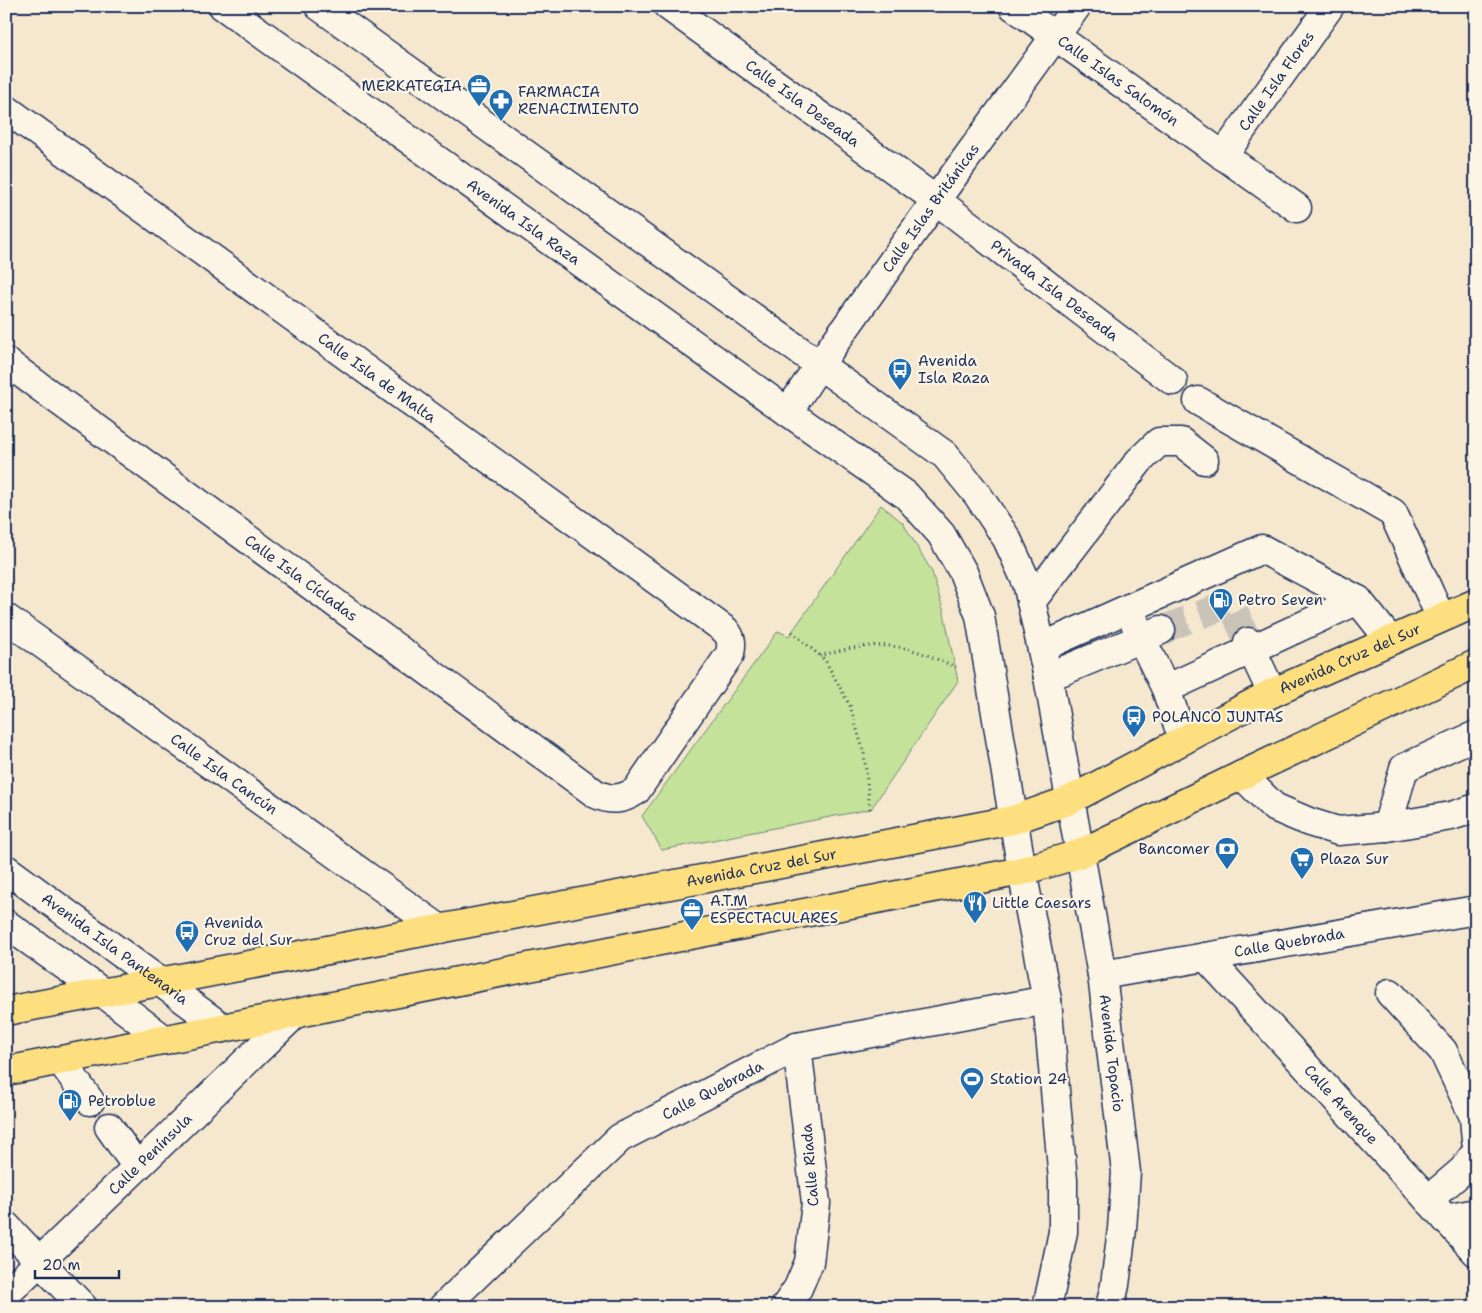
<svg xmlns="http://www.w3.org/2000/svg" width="1482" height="1313" font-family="'Shantell Sans',sans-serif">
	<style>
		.green { fill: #c4e299; stroke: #70887c }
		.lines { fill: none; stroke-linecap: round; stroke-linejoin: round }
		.minor-tunnel { stroke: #cac3b8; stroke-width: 28; stroke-dasharray: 28 14; stroke-linecap: butt }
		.minor-casing { stroke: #1b2f5e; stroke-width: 31 }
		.major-casing { stroke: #1b2f5e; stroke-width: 31 }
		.path { stroke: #1b2f5e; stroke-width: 3; stroke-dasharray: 1 4; stroke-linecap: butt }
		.minor { stroke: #fcf5e5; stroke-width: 28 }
		.major { stroke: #fddf80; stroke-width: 28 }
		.labels { text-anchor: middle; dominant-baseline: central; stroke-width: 4.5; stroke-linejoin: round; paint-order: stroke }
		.street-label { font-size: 15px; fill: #1b2f5e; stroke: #fcf5e5 }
		.poi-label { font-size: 15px; fill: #1b2f5e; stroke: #fcf5e5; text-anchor: start }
	</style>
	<rect width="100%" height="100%" fill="#f6e8cf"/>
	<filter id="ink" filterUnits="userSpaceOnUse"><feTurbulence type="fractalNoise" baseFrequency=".02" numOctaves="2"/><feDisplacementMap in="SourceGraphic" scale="10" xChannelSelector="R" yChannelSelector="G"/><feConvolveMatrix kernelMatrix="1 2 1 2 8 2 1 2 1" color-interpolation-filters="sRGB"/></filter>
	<g filter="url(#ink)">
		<polygon class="green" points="881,505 903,523 932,572 944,613 958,681 871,809 662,850 642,816 778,631 789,636"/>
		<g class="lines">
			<polyline class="minor-tunnel" points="1161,630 1231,603 1248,642"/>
			<defs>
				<g id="minor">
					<path id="s1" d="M223 6 788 412 906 495 941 534 963 572 980 616 1022 871 1047 1000 1063 1180V1232L1053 1280 1047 1307"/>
					<path id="s2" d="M319 6 945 455 977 494 1007 539 1027 583 1048 677 1102 975 1126 1172 1122 1229 1115 1285 1110 1307"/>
					<path id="s3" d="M668 6 936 200 1173 381"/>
					<path id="s4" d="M1013 6 1297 208"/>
					<path id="s5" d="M6 109 725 630C732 638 732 644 730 654L636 791C622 800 611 801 596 794L6 362"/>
					<path id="s6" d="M1223 156 1330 6"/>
					<polyline points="1198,401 1393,513 1441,618"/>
					<path id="s7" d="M788 412 819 365 936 200 1077 6"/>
					<polyline points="1031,602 1139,461 1159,442 1181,442 1204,460"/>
					<polyline points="1129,608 1141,638 1166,689 1183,740"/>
					<path id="s8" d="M6 618 440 929"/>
					<polyline points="1248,642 1272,693"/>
					<polyline points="1042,647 1262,549 1358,600 1390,640"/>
					<polyline points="1048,677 1161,630"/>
					<polyline points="1166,689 1358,600"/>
					<polyline points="1242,775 1274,807 1309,822 1338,831 1387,827 1451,816 1476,808"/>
					<polyline points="1387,827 1404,768 1476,735"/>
					<path id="s9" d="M6 869 223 1028"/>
					<polyline points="6,924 102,992 165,1040"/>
					<path id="s10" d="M1206 957 1476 1252"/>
					<path id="s11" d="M1102 975 1476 910"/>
					<polyline points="1390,993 1443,1051 1474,1117 1476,1141"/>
					<polyline points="61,1061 90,1101"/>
					<polyline points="109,1127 137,1167"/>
					<polyline points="1428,1200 1463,1170 1476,1152"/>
					<polyline points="1446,1219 1476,1213"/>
					<polyline points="6,1226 83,1307"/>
					<path id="s12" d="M6 1294 295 1014"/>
					<path id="s13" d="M443 1307 620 1138 797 1047 1047 1000"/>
					<polyline points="785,1307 798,1288 809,1262 816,1203 797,1047"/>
				</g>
				<g id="major">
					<path id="s14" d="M6 1011 1013 820 1070 800 1272 693 1476 603"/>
					<polyline points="6,1071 685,936 1022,871 1079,854 1242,775 1476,664"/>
				</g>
			</defs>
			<use href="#minor" class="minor-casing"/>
			<use href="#major" class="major-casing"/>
			<g class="path">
				<polyline points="792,632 825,660 850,706 864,753 870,809"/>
				<path d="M820 656C848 647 880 642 908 649 925 653 940 661 956 667"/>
			</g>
			<use href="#minor" class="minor"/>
			<use href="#major" class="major"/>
		</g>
	</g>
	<defs>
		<symbol id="office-pin" viewBox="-11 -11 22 30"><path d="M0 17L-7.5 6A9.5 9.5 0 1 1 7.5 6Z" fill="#1f6fb2" stroke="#fcf5e5"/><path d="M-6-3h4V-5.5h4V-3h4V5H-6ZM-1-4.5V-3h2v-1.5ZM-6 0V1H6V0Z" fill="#fff"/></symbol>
		<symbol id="pharmacy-pin" viewBox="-11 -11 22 30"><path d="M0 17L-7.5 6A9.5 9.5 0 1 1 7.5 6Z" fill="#1f6fb2" stroke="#fcf5e5"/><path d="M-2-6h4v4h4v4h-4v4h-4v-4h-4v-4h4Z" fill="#fff"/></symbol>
		<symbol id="bus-pin" viewBox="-11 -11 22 30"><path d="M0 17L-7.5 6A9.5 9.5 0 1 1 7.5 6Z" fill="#1f6fb2" stroke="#fcf5e5"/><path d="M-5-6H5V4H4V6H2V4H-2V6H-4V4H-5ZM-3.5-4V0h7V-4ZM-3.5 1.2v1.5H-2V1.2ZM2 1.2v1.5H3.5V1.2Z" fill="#fff"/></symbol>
		<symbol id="fuel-pin" viewBox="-11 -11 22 30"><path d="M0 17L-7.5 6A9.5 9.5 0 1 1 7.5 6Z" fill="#1f6fb2" stroke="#fcf5e5"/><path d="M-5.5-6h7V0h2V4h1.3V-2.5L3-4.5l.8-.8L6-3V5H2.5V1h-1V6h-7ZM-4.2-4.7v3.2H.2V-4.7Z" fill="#fff"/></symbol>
		<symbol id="bank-pin" viewBox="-11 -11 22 30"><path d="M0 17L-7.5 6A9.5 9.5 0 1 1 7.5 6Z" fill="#1f6fb2" stroke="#fcf5e5"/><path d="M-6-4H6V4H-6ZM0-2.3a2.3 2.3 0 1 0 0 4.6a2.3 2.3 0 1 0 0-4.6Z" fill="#fff"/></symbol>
		<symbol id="supermarket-pin" viewBox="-11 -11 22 30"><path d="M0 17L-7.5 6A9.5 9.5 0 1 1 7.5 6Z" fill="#1f6fb2" stroke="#fcf5e5"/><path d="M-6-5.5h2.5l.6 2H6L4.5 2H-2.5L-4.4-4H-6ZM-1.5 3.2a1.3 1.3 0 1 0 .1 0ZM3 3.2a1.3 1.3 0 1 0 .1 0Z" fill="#fff"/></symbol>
		<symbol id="restaurant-pin" viewBox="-11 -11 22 30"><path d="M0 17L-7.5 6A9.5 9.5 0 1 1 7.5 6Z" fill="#1f6fb2" stroke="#fcf5e5"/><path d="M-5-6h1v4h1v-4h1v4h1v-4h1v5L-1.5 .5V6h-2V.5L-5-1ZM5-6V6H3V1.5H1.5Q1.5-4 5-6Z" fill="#fff"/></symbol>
		<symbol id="stadium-pin" viewBox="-11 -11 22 30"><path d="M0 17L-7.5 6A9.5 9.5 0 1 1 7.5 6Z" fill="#1f6fb2" stroke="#fcf5e5"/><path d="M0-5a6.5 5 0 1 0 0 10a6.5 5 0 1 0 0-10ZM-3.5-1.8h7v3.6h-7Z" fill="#fff"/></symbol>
	</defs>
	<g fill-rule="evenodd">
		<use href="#office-pin" x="465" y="72" width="28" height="38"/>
		<use href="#pharmacy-pin" x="487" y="87" width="28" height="38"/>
		<use href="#bus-pin" x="886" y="356" width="28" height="38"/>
		<use href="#fuel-pin" x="1207" y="586" width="28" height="38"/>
		<use href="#bus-pin" x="1120" y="703" width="28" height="38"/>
		<use href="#bank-pin" x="1213" y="835" width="28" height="38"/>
		<use href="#supermarket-pin" x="1288" y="845" width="28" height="38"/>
		<use href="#restaurant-pin" x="961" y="889" width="28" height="38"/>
		<use href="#office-pin" x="678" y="896" width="28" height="38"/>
		<use href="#bus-pin" x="173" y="918" width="28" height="38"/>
		<use href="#stadium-pin" x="958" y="1065" width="28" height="38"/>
		<use href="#fuel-pin" x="56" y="1087" width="28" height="38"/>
	</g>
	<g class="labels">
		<g class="street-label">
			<text stroke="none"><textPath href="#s4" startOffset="129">Calle Islas Salomón</textPath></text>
			<text stroke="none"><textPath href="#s6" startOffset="92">Calle Isla Flores</textPath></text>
			<text stroke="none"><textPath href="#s3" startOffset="166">Calle Isla Deseada</textPath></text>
			<text stroke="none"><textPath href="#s7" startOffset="249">Calle Islas Británicas</textPath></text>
			<text stroke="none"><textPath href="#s1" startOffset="370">Avenida Isla Raza</textPath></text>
			<text stroke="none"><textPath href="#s3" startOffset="480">Privada Isla Deseada</textPath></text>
			<text stroke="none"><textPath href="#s5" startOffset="458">Calle Isla de Malta</textPath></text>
			<text transform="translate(301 578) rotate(36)">Calle Isla Cícladas</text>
			<text stroke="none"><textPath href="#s14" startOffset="1399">Avenida Cruz del Sur</textPath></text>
			<text stroke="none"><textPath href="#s8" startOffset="268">Calle Isla Cancún</textPath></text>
			<text stroke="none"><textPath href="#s14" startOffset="769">Avenida Cruz del Sur</textPath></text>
			<text stroke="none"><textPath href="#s11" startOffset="190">Calle Quebrada</textPath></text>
			<text stroke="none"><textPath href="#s9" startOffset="135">Avenida Isla Pantenaria</textPath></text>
			<text stroke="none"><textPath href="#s2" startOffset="1401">Avenida Topacio</textPath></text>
			<text stroke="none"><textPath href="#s13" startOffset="349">Calle Quebrada</textPath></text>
			<text stroke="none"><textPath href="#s10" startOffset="200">Calle Arenque</textPath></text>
			<text stroke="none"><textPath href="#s12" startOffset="201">Calle Península</textPath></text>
			<text transform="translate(810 1165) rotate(-95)">Calle Riada</text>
		</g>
		<g class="poi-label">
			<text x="462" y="86" text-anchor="end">MERKATEGIA</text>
			<text x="518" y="92">FARMACIA<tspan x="518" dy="17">RENACIMIENTO</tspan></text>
			<text x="918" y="361">Avenida<tspan x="918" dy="17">Isla Raza</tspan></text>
			<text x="1238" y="600">Petro Seven</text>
			<text x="1152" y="717">POLANCO JUNTAS</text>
			<text x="1210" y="849" text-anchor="end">Bancomer</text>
			<text x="1320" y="859">Plaza Sur</text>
			<text x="710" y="901">A.T.M<tspan x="710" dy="17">ESPECTACULARES</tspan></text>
			<text x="992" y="903">Little Caesars</text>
			<text x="204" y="923">Avenida<tspan x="204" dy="17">Cruz del Sur</tspan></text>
			<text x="990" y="1079">Station 24</text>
			<text x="88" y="1101">Petroblue</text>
		</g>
	</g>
	<rect width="1482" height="1313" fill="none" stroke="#fcf5e5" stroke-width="25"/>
	<rect x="12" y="12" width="1457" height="1288" fill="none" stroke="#1b2f5e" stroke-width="2" filter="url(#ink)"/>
	<path d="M35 1270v8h84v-8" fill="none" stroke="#1b2f5e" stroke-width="2.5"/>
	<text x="42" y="1270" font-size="15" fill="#1b2f5e" stroke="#fcf5e5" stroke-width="4" paint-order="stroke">20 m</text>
</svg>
